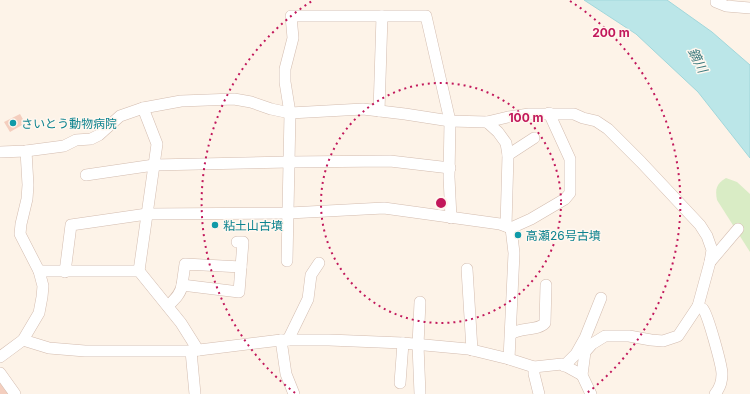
<svg xmlns="http://www.w3.org/2000/svg" width="750" height="394" font-family="Inter,'Noto Sans JP',sans-serif">
	<style>
		.green { fill: #d9ecc5 }
		.water { fill: #bbe6e8; stroke: #a1d7db }
		.building { fill: #f4cebe }
		.lines { fill: none; stroke-linecap: round; stroke-linejoin: round }
		.minor-casing { stroke: #d3bcaf; stroke-width: 12 }
		.minor { stroke: #fff; stroke-width: 11 }
		.ring { fill: none; stroke: #c2185b; stroke-width: 2; stroke-dasharray: 2 4 }
		.culture-dot { fill: #0f9aa8; stroke: #fff7ef; stroke-width: 1.5 }
		.labels { text-anchor: middle; dominant-baseline: central; stroke-width: 3; stroke-linejoin: round; paint-order: stroke }
		.culture-label { font-size: 12px; fill: #0d838f; stroke: #fff7ef; text-anchor: start }
		.water-label { font-size: 13px; font-style: italic; fill: #3c7a7e; stroke: #fff7ef }
		.centre { fill: #c2185b; stroke: #fff7ef; stroke-width: 2 }
		.ring-label { font-size: 12px; text-anchor: middle; font-weight: bold; fill: #c2185b; stroke: #fff7ef; stroke-width: 3; stroke-linejoin: round; paint-order: stroke }
	</style>
	<rect width="100%" height="100%" fill="#fdf3e8"/>
	<path class="green" d="M726 178 737 182 750 194V252L717 200C715 189 716 184 726 178Z"/>
	<polygon class="water" points="584,0 667,0 712,32 750,65 750,158 698,92 636,34"/>
	<g class="building">
		<polygon points="20,114 24,121 21,123 22,125 10,132 4,122"/>
		<polygon points="0,381 10,394 0,394"/>
	</g>
	<g class="lines">
		<defs>
			<g id="minor">
				<polyline points="716,0 716,2 726,6 750,8"/>
				<polyline points="379,111 382,16"/>
				<polyline points="487,122 498,132 506,143 508,155 506,226"/>
				<polyline points="0,152 26,151 64,146 76,140 91,139 99,135 120,116 143,108 181,101 234,99 251,102 271,109 290,113 363,109 405,114 450,121 487,122 508,117 529,114 574,114 583,118 596,121 608,129 641,162 700,225 707,236 712,250 710,262 698,306 678,336 663,341 651,340 629,336 605,336 592,344 585,352 582,375 591,394"/>
				<polyline points="508,155 534,138"/>
				<polyline points="86,175 154,165 289,162 390,161 450,168"/>
				<polyline points="287,261 290,113 285,82 285,69 293,38 291,16 426,16 450,121 449,177 451,218"/>
				<polyline points="710,262 738,229"/>
				<polyline points="467,269 472,350"/>
				<polyline points="39,271 139,271 181,323 198,350"/>
				<polyline points="139,271 157,144 143,108"/>
				<polyline points="65,272 71,225 147,214 289,213 384,208 500,224 511,228 531,219 565,199 570,193 570,159 549,113"/>
				<polyline points="182,285 185,264 241,267"/>
				<path d="M168 306C174 300 181 294 182 285L239 292 243 242H237"/>
				<path d="M698 306C699 307 701 308 703 309 708 315 722 366 722 374 722 382 720 388 715 394"/>
				<path d="M511 334C521 327 538 331 545 323L546 285"/>
				<polyline points="23,340 49,348 85,351 191,351 281,340 329,340 403,343 468,349 509,359 534,367 562,364 582,375"/>
				<polyline points="281,340 286,374 294,394"/>
				<polyline points="288,340 308,299 311,275 319,263"/>
				<polyline points="191,351 195,394"/>
				<polyline points="0,357 23,340 39,313 42,297 43,286 39,271 20,234 21,224 27,199 28,185 26,151"/>
				<polyline points="509,359 514,253 511,228"/>
				<polyline points="564,366 576,354 585,338 601,298"/>
				<polyline points="534,367 534,374 539,394"/>
				<polyline points="0,373 15,394"/>
				<polyline points="400,383 403,343"/>
				<polyline points="420,394 418,345 420,302"/>
			</g>
		</defs>
		<use href="#minor" class="minor-casing"/>
		<use href="#minor" class="minor"/>
	</g>
	<g class="ring">
		<circle cx="441" cy="203" r="120"/>
		<path d="M295 393A240 240 0 0 1 312 1M570 1A240 240 0 0 1 587 393"/>
	</g>
	<g class="culture-dot">
		<circle cx="13" cy="123" r="4"/>
		<circle cx="215" cy="225" r="4"/>
		<circle cx="518" cy="235" r="4"/>
	</g>
	<g class="labels">
		<g class="culture-label">
			<text x="21" y="123">さいとう動物病院</text>
			<text x="223" y="225">粘土山古墳</text>
			<text x="526" y="235">高瀬26号古墳</text>
		</g>
		<g class="water-label">
			<text transform="translate(698 60) rotate(63)">鏑川</text>
		</g>
	</g>
	<circle cx="441" cy="203" r="6" class="centre"/>
	<g class="ring-label">
		<text x="611" y="37">200 m</text>
		<text x="526" y="122">100 m</text>
	</g>
</svg>
